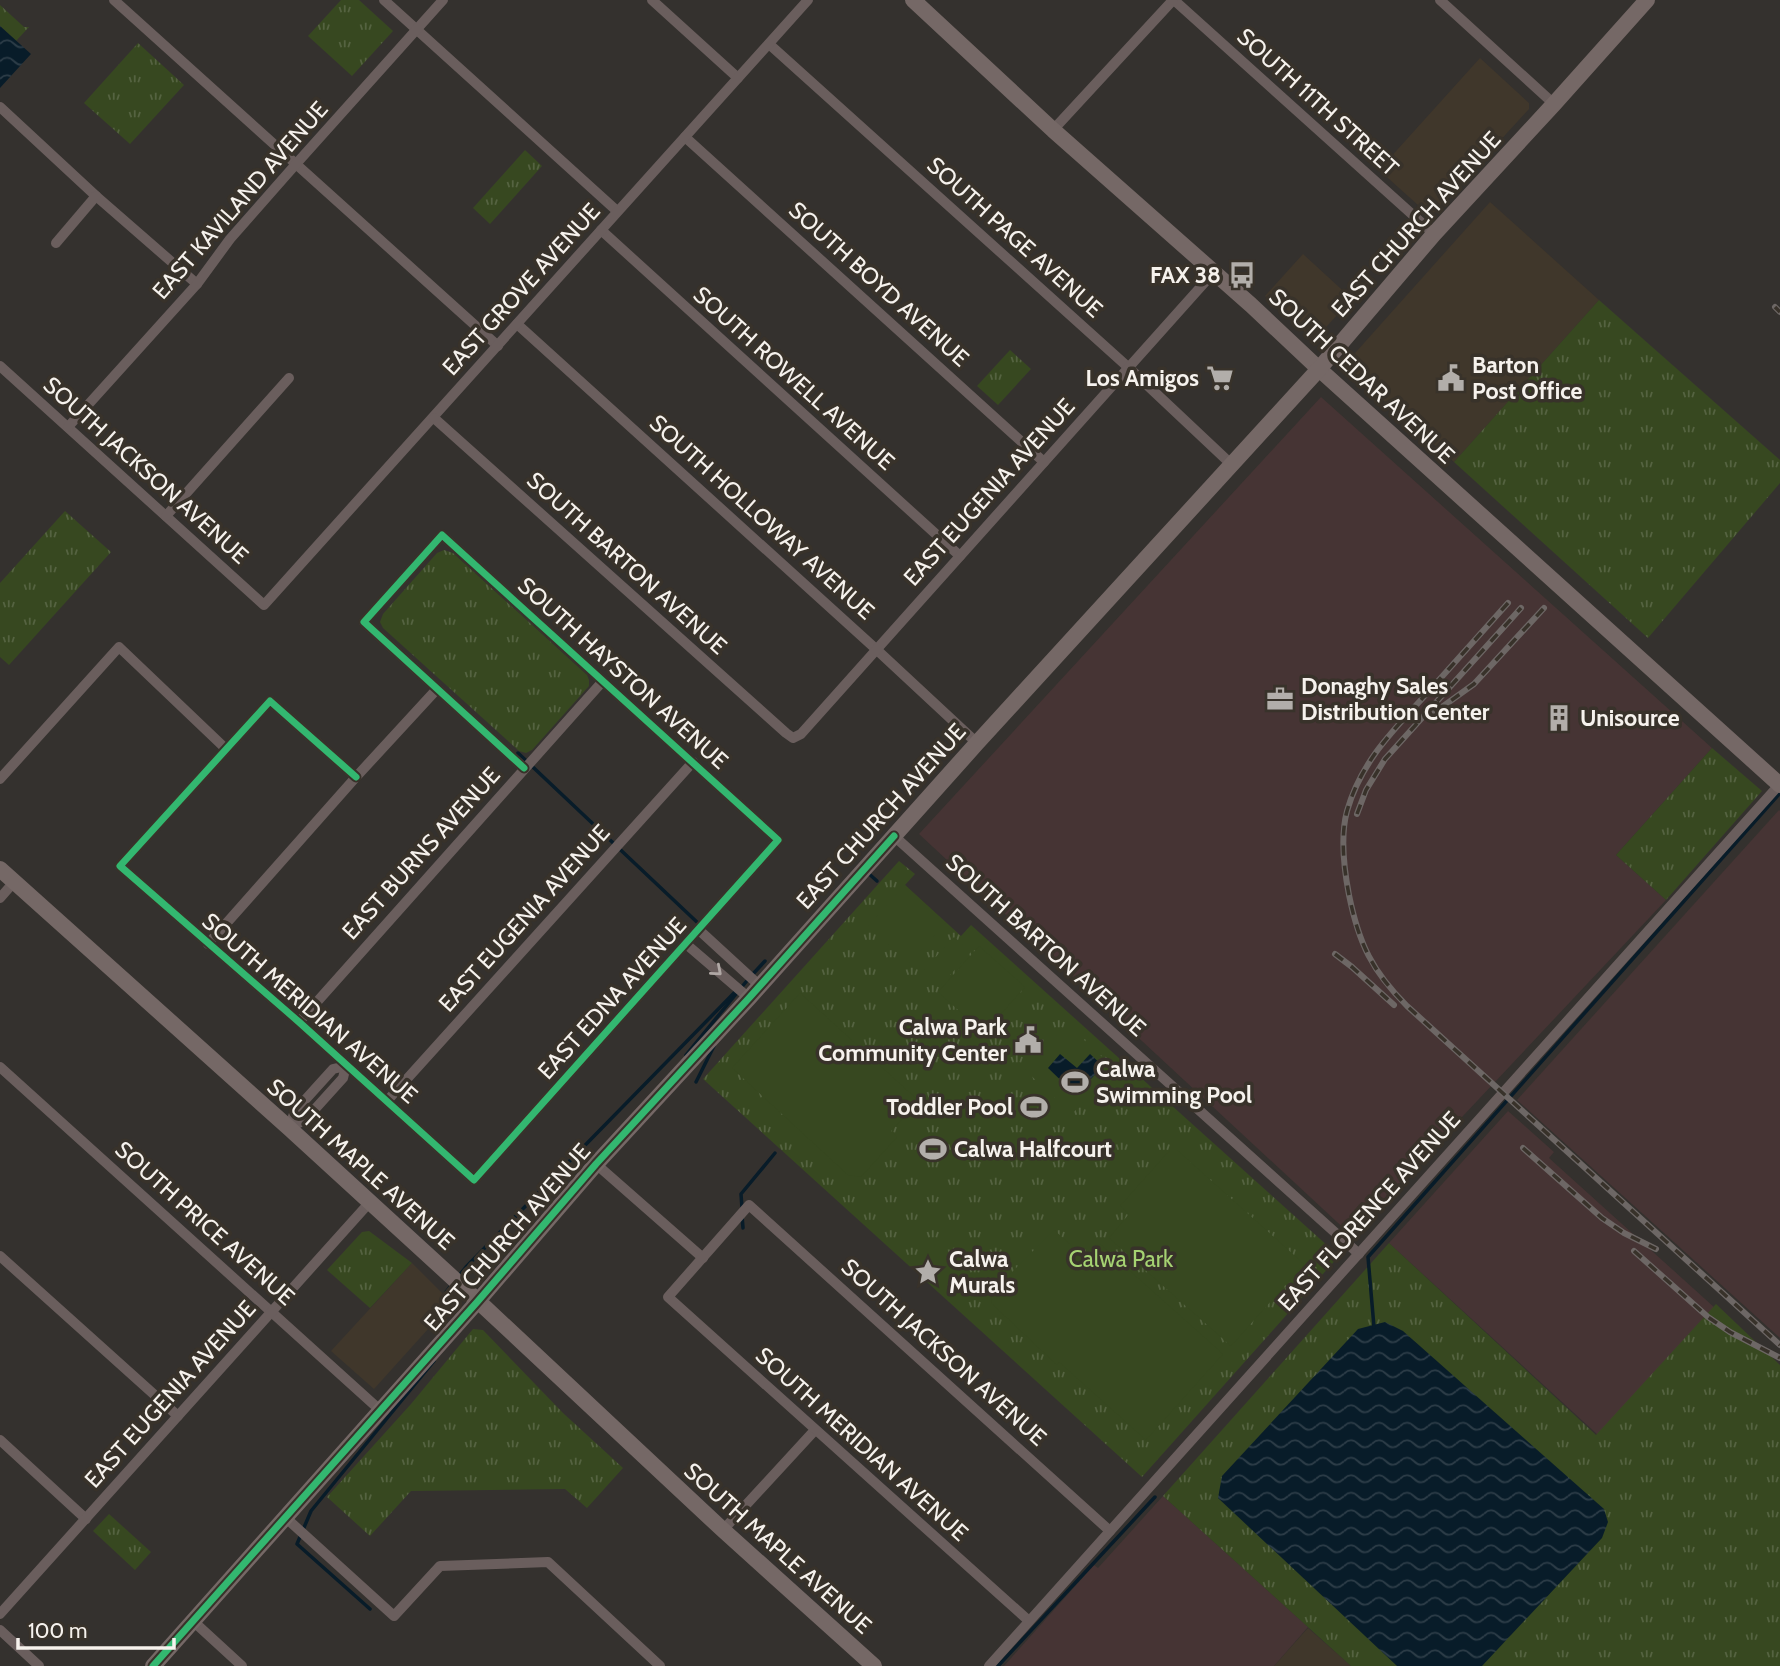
<svg xmlns="http://www.w3.org/2000/svg" width="1780" height="1666" font-family="Cabin,sans-serif">
	<style>
		.built { fill: #40372b }
		.industrial { fill: #463434 }
		.grass { fill: url(#grass-tufts) }
		.pitch { fill: #374820 }
		.water { fill: url(#water-waves) }
		.lines { fill: none; stroke-linecap: round; stroke-linejoin: round }
		.stream { stroke: #081c29; stroke-width: 3.5 }
		.street { stroke: #6a5e5d; stroke-width: 10 }
		.secondary { stroke: #756866; stroke-width: 16 }
		.rail-casing { stroke: #6d6765; stroke-width: 6 }
		.rail { stroke: #38322a; stroke-width: 3.5; stroke-dasharray: 10; stroke-linecap: butt }
		.cycleway-casing { stroke: #38322a; stroke-width: 11 }
		.cycleway { stroke: #33b770; stroke-width: 7 }
		.oneway { stroke: #b0a8a5 }
		.labels { text-anchor: middle; dominant-baseline: central; stroke-width: 7; stroke-linejoin: round; paint-order: stroke }
		.street-label { font-size: 23px; fill: #f6f2ed; stroke: #38322a }
		.poi-label { font-size: 23px; font-weight: bold; fill: #f6f2ed; stroke: #38322a; text-anchor: start }
		.park-label { font-size: 23px; fill: #a5d272; stroke: #38322a }
	</style>
	<defs>
		<pattern id="grass-tufts" width="24" height="20" patternUnits="userSpaceOnUse" patternTransform="scale(1.75)"><rect width="24" height="20" fill="#374820"/><path d="M3 7l-1-3M5 7V3M7 7l1-3M15 17l-1-3M17 17v-4M19 17l1-3" fill="none" stroke="#556341"/></pattern>
		<pattern id="water-waves" width="16" height="10" patternUnits="userSpaceOnUse" patternTransform="scale(1.75)"><rect width="16" height="10" fill="#081c29"/><path d="M0 5q4-4 8 0t8 0" fill="none" stroke="#2d3d48"/></pattern>
	</defs>
	<rect width="100%" height="100%" fill="#34312e"/>
	<g class="built">
		<polygon points="1480,58 1529,103 1529,109 1440,206 1433,214 1428,214 1379,170"/>
		<polygon points="1490,202 1599,300 1454,462 1384,401 1348,368 1346,364 1348,361"/>
		<polygon points="1303,254 1352,299 1316,338 1311,338 1265,296"/>
		<polygon points="412,1263 450,1301 447,1308 374,1389 331,1351"/>
		<polygon points="1308,1628 1351,1666 1274,1666"/>
	</g>
	<g class="industrial">
		<polygon points="1321,397 1712,748 1616,855 1666,900 1351,1235 919,834"/>
		<polygon points="1779,810 1780,811 1780,1338 1517,1100"/>
		<polygon points="1508,1111 1554,1152 1549,1158 1715,1308 1598,1435 1389,1243"/>
		<polygon points="1163,1496 1308,1627 1274,1666 1004,1666 1094,1565 1098,1568"/>
	</g>
	<g class="grass">
		<polygon points="341,0 359,0 393,31 352,76 308,36"/>
		<polygon points="0,5 24,27 29,27 16,41 0,26"/>
		<polygon points="138,43 184,85 130,144 84,103"/>
		<polygon points="525,150 542,166 490,224 473,208"/>
		<polygon points="1599,300 1780,460 1780,483 1648,638 1454,462"/>
		<polygon points="1010,350 1031,369 998,405 977,386"/>
		<polygon points="65,511 111,552 9,665 0,657 0,583"/>
		<polygon points="444,550 453,553 587,675 589,680 589,686 532,750 526,753 519,751 383,628 380,622 383,614 437,553"/>
		<polygon points="1712,748 1762,791 1666,900 1616,855"/>
		<polygon points="899,861 915,874 905,885 961,936 971,925 1339,1256 1142,1477 703,1079"/>
		<polygon points="369,1231 412,1263 370,1308 327,1270 362,1232"/>
		<polygon points="1389,1243 1596,1435 1716,1304 1780,1365 1780,1666 1351,1666 1163,1496"/>
		<polygon points="473,1329 483,1330 563,1413 623,1468 587,1508 565,1489 411,1491 370,1536 327,1497 411,1404"/>
		<polygon points="109,1514 151,1552 135,1570 93,1531"/>
	</g>
	<g class="pitch">
		<polygon points="905,885 946,923 909,963 868,926"/>
		<polygon points="954,937 971,952 941,985 924,970"/>
		<polygon points="979,946 1025,987 984,1033 938,992"/>
		<polygon points="800,993 919,1101 891,1131 897,1137 861,1177 848,1175 732,1068"/>
		<polygon points="1067,1024 1114,1068 1072,1114 1025,1070"/>
		<polygon points="932,1135 946,1148 933,1162 919,1149"/>
		<polygon points="1170,1150 1177,1150 1304,1264 1231,1346 1109,1238 1129,1214 1120,1206"/>
		<polygon points="1054,1230 1070,1244 1084,1262 1100,1244 1223,1354 1146,1440 1059,1362 1057,1365 991,1303 992,1292"/>
	</g>
	<g class="water">
		<polygon points="0,26 31,54 0,88"/>
		<polygon points="1060,1054 1077,1068 1090,1054 1103,1066 1076,1095 1048,1068"/>
		<polygon points="1385,1322 1403,1331 1604,1509 1608,1522 1602,1538 1482,1666 1397,1666 1218,1498 1222,1476 1358,1329"/>
	</g>
	<g class="lines">
		<g class="stream">
			<polyline points="518,753 699,924"/>
			<polyline points="868,873 877,881"/>
			<polyline points="752,975 765,961"/>
			<polyline points="686,1055 750,977"/>
			<polyline points="696,1082 714,1046"/>
			<polyline points="742,1208 741,1194 775,1153"/>
			<polyline points="742,1216 743,1228"/>
			<polyline points="458,1277 466,1267 735,992"/>
			<polyline points="446,1292 453,1283"/>
			<polyline points="1374,1327 1368,1257 1780,793"/>
			<polyline points="370,1609 297,1544 311,1511 434,1361"/>
			<polyline points="998,1666 1155,1497"/>
		</g>
		<g class="street">
			<polyline points="114,0 498,346"/>
			<polyline points="384,0 617,211"/>
			<polyline points="652,0 738,78"/>
			<polyline points="1174,0 1434,234"/>
			<polyline points="1440,0 1554,104"/>
			<polyline points="769,44 1129,368 1231,464"/>
			<polyline points="0,107 96,196 197,284"/>
			<polyline points="1053,130 1173,0"/>
			<polyline points="685,137 1044,462"/>
			<polyline points="601,230 960,556"/>
			<polyline points="56,243 96,196"/>
			<polyline points="517,324 877,650 977,743"/>
			<polyline points="0,366 264,605 808,0"/>
			<polyline points="434,418 786,733 793,738 801,734 1214,272"/>
			<polyline points="68,427 197,284 230,239 296,164 443,0"/>
			<polyline points="166,516 289,378"/>
			<polyline points="356,777 270,701 120,866 299,1022 474,1180 778,840 442,535 364,622 524,768"/>
			<polyline points="0,779 119,647 226,749"/>
			<polyline points="894,836 1359,1254"/>
			<polyline points="0,898 14,882"/>
			<polyline points="699,930 760,986"/>
			<polyline points="208,944 356,777 437,689"/>
			<polyline points="686,944 749,998"/>
			<polyline points="299,1022 603,681"/>
			<polyline points="0,1067 381,1411"/>
			<polyline points="387,1101 693,762"/>
			<polyline points="289,1128 295,1111 333,1069 346,1066"/>
			<polyline points="289,1128 306,1119 343,1078 346,1066"/>
			<polyline points="596,1164 703,1258"/>
			<polyline points="0,1256 178,1416"/>
			<polyline points="0,1440 86,1519"/>
			<polyline points="286,1518 394,1616 440,1566 548,1562 660,1666"/>
			<polyline points="723,1530 815,1430"/>
			<polyline points="0,1614 370,1202"/>
			<polyline points="193,1621 242,1666"/>
			<polyline points="1029,1621 668,1297 749,1205 1110,1531"/>
			<polyline points="0,1630 39,1666"/>
			<polyline points="989,1666 1779,785"/>
		</g>
		<g class="secondary">
			<polyline points="913,0 1053,130 1251,305 1319,369 1780,785"/>
			<polyline points="0,869 289,1128 478,1301 723,1530 874,1666"/>
			<polyline points="153,1666 478,1301 596,1164 749,998 977,743 1319,369 1434,234 1554,104 1647,0"/>
		</g>
		<defs>
			<g id="rail">
				<polyline points="1775,307 1780,312"/>
				<path d="M1508 603C1482 632 1456 661 1430 690 1395 729 1362 759 1347 811 1340 837 1344 869 1349 895 1359 944 1372 971 1407 1006L1780 1345"/>
				<polyline points="1435,712 1474,684 1544,608"/>
				<polyline points="1357,814 1366,790 1385,759 1521,608"/>
				<polyline points="1335,954 1352,967 1394,1005"/>
				<polyline points="1523,1148 1602,1218 1624,1233 1656,1249"/>
				<polyline points="1634,1251 1708,1317 1730,1332 1780,1358"/>
			</g>
		</defs>
		<use href="#rail" class="rail-casing"/>
		<use href="#rail" class="rail"/>
		<defs>
			<g id="cycleway">
				<polyline points="356,777 270,701 120,866 299,1022 474,1180 778,840 442,535 364,622 524,768"/>
				<polyline points="153,1666 478,1301 596,1164 749,998 894,836"/>
			</g>
		</defs>
		<use href="#cycleway" class="cycleway-casing"/>
		<use href="#cycleway" class="cycleway"/>
	</g>
	<defs><path id="oneway-chevron" d="M-2-3.5L2.5 0L-2 3.5" fill="none" stroke-width="1.6" stroke-linecap="round" stroke-linejoin="round" transform="scale(1.75)"/></defs>
	<use class="oneway" href="#oneway-chevron" transform="translate(717 971) rotate(41)"/>
	<defs>
		<symbol id="bus-bare" viewBox="-9 -9 18 18"><path d="M-5-6H5V4H4V6H2V4H-2V6H-4V4H-5ZM-3.5-4V0h7V-4ZM-3.5 1.2v1.5H-2V1.2ZM2 1.2v1.5H3.5V1.2Z" fill="#b2aeaa" stroke="#38322a" stroke-width="2.5" paint-order="stroke"/></symbol>
		<symbol id="supermarket-bare" viewBox="-9 -9 18 18"><path d="M-6-5.5h2.5l.6 2H6L4.5 2H-2.5L-4.4-4H-6ZM-1.5 3.2a1.3 1.3 0 1 0 .1 0ZM3 3.2a1.3 1.3 0 1 0 .1 0Z" fill="#b2aeaa" stroke="#38322a" stroke-width="2.5" paint-order="stroke"/></symbol>
		<symbol id="civic-bare" viewBox="-9 -9 18 18"><path d="M-.6-6.5H3V-4.5H.6V-3L4-1V1h2V6H-6V1h2V-1L-.6-3ZM-1.2 2.5V6h2.4V2.5Z" fill="#b2aeaa" stroke="#38322a" stroke-width="2.5" paint-order="stroke"/></symbol>
		<symbol id="office-bare" viewBox="-9 -9 18 18"><path d="M-6-3h4V-5.5h4V-3h4V5H-6ZM-1-4.5V-3h2v-1.5ZM-6 0V1H6V0Z" fill="#b2aeaa" stroke="#38322a" stroke-width="2.5" paint-order="stroke"/></symbol>
		<symbol id="building-bare" viewBox="-9 -9 18 18"><path d="M-4-6H4V6H1V3H-1V6H-4ZM-2.5-4.3h1.7v1.8h-1.7ZM.8-4.3h1.7v1.8H.8ZM-2.5-1h1.7V.8h-1.7ZM.8-1h1.7V.8H.8Z" fill="#b2aeaa" stroke="#38322a" stroke-width="2.5" paint-order="stroke"/></symbol>
		<symbol id="stadium-bare" viewBox="-9 -9 18 18"><path d="M0-5a6.5 5 0 1 0 0 10a6.5 5 0 1 0 0-10ZM-3.5-1.8h7v3.6h-7Z" fill="#b2aeaa" stroke="#38322a" stroke-width="2.5" paint-order="stroke"/></symbol>
		<symbol id="sight-bare" viewBox="-9 -9 18 18"><path d="M0-6L1.8-2.2L6-1.7L2.9 1.2L3.7 5.4L0 3.3L-3.7 5.4L-2.9 1.2L-6-1.7L-1.8-2.2Z" fill="#b2aeaa" stroke="#38322a" stroke-width="2.5" paint-order="stroke"/></symbol>
	</defs>
	<g fill-rule="evenodd">
		<use href="#bus-bare" x="1223" y="256" width="38" height="38"/>
		<use href="#supermarket-bare" x="1201" y="359" width="38" height="38"/>
		<use href="#civic-bare" x="1432" y="359" width="38" height="38"/>
		<use href="#office-bare" x="1261" y="680" width="38" height="38"/>
		<use href="#building-bare" x="1540" y="699" width="38" height="38"/>
		<use href="#civic-bare" x="1009" y="1021" width="38" height="38"/>
		<use href="#stadium-bare" x="1056" y="1063" width="38" height="38"/>
		<use href="#stadium-bare" x="1015" y="1088" width="38" height="38"/>
		<use href="#stadium-bare" x="914" y="1130" width="38" height="38"/>
		<use href="#sight-bare" x="909" y="1253" width="38" height="38"/>
	</g>
	<g class="labels">
		<g class="street-label">
			<text transform="translate(1318 102) rotate(42)">SOUTH 11TH STREET</text>
			<text transform="translate(240 200) rotate(-49)">EAST KAVILAND AVENUE</text>
			<text transform="translate(1416 224) rotate(-48)">EAST CHURCH AVENUE</text>
			<text transform="translate(1015 237) rotate(42)">SOUTH PAGE AVENUE</text>
			<text transform="translate(879 284) rotate(42)">SOUTH BOYD AVENUE</text>
			<text transform="translate(521 289) rotate(-48)">EAST GROVE AVENUE</text>
			<text transform="translate(1362 376) rotate(43)">SOUTH CEDAR AVENUE</text>
			<text transform="translate(794 378) rotate(42)">SOUTH ROWELL AVENUE</text>
			<text transform="translate(146 470) rotate(42)">SOUTH JACKSON AVENUE</text>
			<text transform="translate(989 492) rotate(-48)">EAST EUGENIA AVENUE</text>
			<text transform="translate(762 517) rotate(42)">SOUTH HOLLOWAY AVENUE</text>
			<text transform="translate(627 563) rotate(42)">SOUTH BARTON AVENUE</text>
			<text transform="translate(623 673) rotate(42)">SOUTH HAYSTON AVENUE</text>
			<text transform="translate(881 816) rotate(-48)">EAST CHURCH AVENUE</text>
			<text transform="translate(421 853) rotate(-48)">EAST BURNS AVENUE</text>
			<text transform="translate(524 918) rotate(-48)">EAST EUGENIA AVENUE</text>
			<text transform="translate(1046 945) rotate(42)">SOUTH BARTON AVENUE</text>
			<text transform="translate(612 998) rotate(-48)">EAST EDNA AVENUE</text>
			<text transform="translate(310 1008) rotate(41)">SOUTH MERIDIAN AVENUE</text>
			<text transform="translate(361 1164) rotate(42)">SOUTH MAPLE AVENUE</text>
			<text transform="translate(1369 1211) rotate(-48)">EAST FLORENCE AVENUE</text>
			<text transform="translate(205 1223) rotate(42)">SOUTH PRICE AVENUE</text>
			<text transform="translate(507 1237) rotate(-49)">EAST CHURCH AVENUE</text>
			<text transform="translate(944 1352) rotate(42)">SOUTH JACKSON AVENUE</text>
			<text transform="translate(170 1394) rotate(-48)">EAST EUGENIA AVENUE</text>
			<text transform="translate(862 1444) rotate(42)">SOUTH MERIDIAN AVENUE</text>
			<text transform="translate(778 1548) rotate(42)">SOUTH MAPLE AVENUE</text>
		</g>
		<g class="poi-label">
			<text x="1221" y="275" text-anchor="end">FAX 38</text>
			<text x="1472" y="365">Barton<tspan x="1472" dy="26">Post Office</tspan></text>
			<text x="1199" y="378" text-anchor="end">Los Amigos</text>
			<text x="1301" y="686">Donaghy Sales<tspan x="1301" dy="26">Distribution Center</tspan></text>
			<text x="1580" y="718">Unisource</text>
			<text x="1007" y="1027" text-anchor="end">Calwa Park<tspan x="1007" dy="26">Community Center</tspan></text>
			<text x="1096" y="1069">Calwa<tspan x="1096" dy="26">Swimming Pool</tspan></text>
			<text x="1013" y="1107" text-anchor="end">Toddler Pool</text>
			<text x="954" y="1149">Calwa Halfcourt</text>
			<text x="949" y="1259">Calwa<tspan x="949" dy="26">Murals</tspan></text>
		</g>
		<g class="park-label">
			<text x="1121" y="1259">Calwa Park</text>
		</g>
	</g>
	<path d="M18 1638v10h156v-10" fill="none" stroke="#f6f2ed" stroke-width="3.5"/>
	<text x="28" y="1638" font-size="21" fill="#f6f2ed" stroke="#38322a" stroke-width="5" paint-order="stroke">100 m</text>
</svg>
